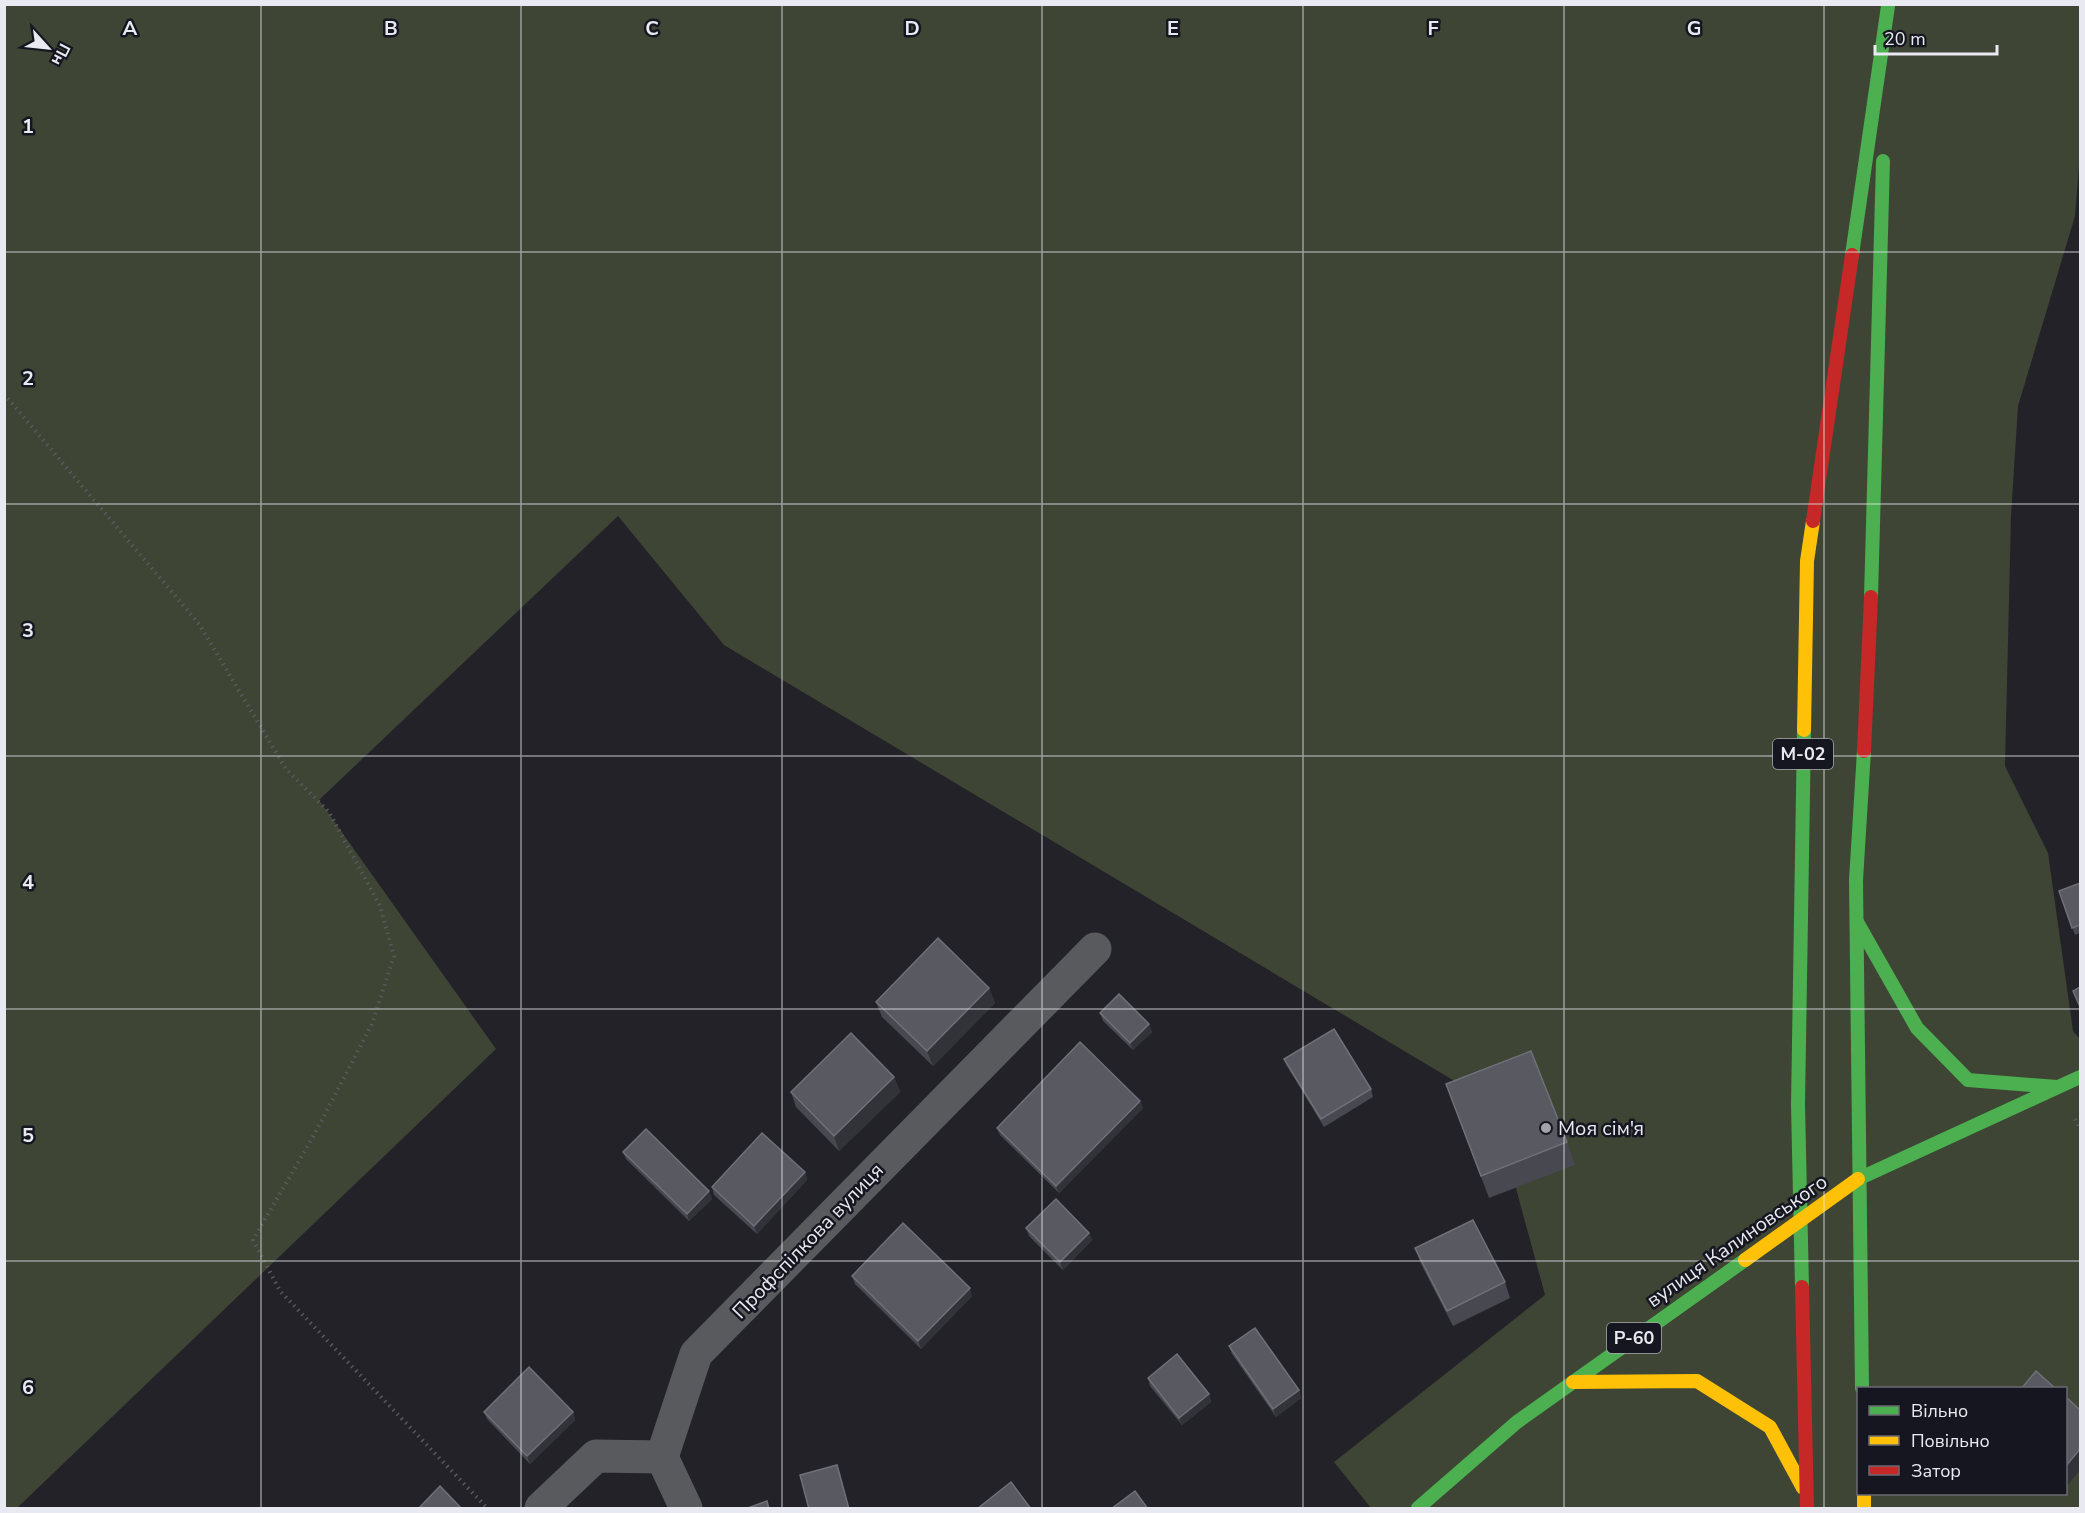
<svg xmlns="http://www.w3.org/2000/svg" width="2085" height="1513" font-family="'Nunito Sans',sans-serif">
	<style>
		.green { fill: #3e4535; fill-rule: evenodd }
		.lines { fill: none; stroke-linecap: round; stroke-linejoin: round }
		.path { stroke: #59595d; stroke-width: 4; stroke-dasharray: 1.5 4.5; stroke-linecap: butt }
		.street { stroke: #595a5d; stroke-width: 33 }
		.fast { stroke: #4caf50; stroke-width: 14 }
		.slow { stroke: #ffc107; stroke-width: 14 }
		.jam { stroke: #c62828; stroke-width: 14 }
		.wall { fill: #484851 }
		.shaded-wall { fill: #323239 }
		.building { fill: #595962; stroke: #707079; stroke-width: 1.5 }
		.grid { fill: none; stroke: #e9e9f1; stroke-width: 1.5; stroke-opacity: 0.55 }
		.poi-dot { fill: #a3a3ab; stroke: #161621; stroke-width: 2 }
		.labels { text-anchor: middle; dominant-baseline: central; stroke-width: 5; stroke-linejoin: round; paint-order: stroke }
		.shield { fill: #161621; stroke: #aaaab3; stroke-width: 1.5 }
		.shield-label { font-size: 18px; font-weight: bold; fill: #e9e9f1 }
		.poi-label { font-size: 20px; fill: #e9e9f1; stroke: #161621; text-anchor: start }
		.street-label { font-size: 20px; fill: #e9e9f1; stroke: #161621 }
		.grid-label { font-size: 20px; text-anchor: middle; font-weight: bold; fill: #e9e9f1; stroke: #161621; stroke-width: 5; stroke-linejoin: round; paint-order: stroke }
	</style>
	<rect width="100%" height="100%" fill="#222228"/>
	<path class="green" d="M5 5H2080V154L2075 216 2018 406 2011 516 2005 766 2048 853 2073 1031 2080 1039V1508H1371L1334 1462 1545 1295 1493 1104 724 645 618 516 319 800 496 1049 17 1508H5ZM1858 1388H2066V1494H1858Z"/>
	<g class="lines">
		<g class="path">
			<polyline points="4,394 199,624 286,769 329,812 380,906 394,956 372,1024 314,1135 253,1240 280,1291 487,1508"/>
			<polyline points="2075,1119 2080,1129"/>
		</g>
		<g class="street">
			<polyline points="662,1457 686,1508"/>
			<polyline points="541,1508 596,1456 662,1457 696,1354 1095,949"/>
		</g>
		<g class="fast">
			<polyline points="1852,255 1888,6"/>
			<polyline points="1871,597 1883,161"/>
			<polyline points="1857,922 1917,1028 1968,1080 2057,1087"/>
			<polyline points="1858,1179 2080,1077"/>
			<polyline points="1802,1287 1798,1105 1804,730"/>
			<polyline points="1862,1388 1856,880 1864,751"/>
			<polyline points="1418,1508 1517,1422 1745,1260"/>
		</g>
		<g class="slow">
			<polyline points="1804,730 1807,561 1813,521"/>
			<polyline points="1745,1260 1858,1179"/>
			<polyline points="1573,1382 1697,1381 1770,1427 1803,1488"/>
			<polyline points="1864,1494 1864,1508"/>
		</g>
		<g class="jam">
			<polyline points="1813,521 1852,255"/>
			<polyline points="1864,751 1871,597"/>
			<polyline points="1802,1287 1807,1508"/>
		</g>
	</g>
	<g class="wall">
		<polygon points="2080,883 2080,933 2075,935 2059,891"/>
		<polygon points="989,988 995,1003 933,1066 882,1017 876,1002"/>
		<polygon points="1100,1013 1149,1024 1152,1032 1133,1050 1103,1021"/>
		<polygon points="1284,1059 1371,1089 1373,1097 1324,1127 1287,1066"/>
		<polygon points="894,1077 900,1092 839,1151 796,1107 791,1092"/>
		<polygon points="1446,1084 1567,1142 1575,1165 1489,1198"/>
		<polygon points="1140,1101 1143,1108 1059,1193 1000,1135 997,1128"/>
		<polygon points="623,1152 709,1191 712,1199 689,1221 626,1159"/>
		<polygon points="805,1172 807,1180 757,1234 714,1195 712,1187"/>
		<polygon points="1026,1228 1089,1233 1092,1240 1063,1270 1029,1236"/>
		<polygon points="1415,1248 1505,1282 1510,1298 1453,1326 1421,1264"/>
		<polygon points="852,1276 972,1296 921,1349 855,1284"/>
		<polygon points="1229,1346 1299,1390 1301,1398 1276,1417 1232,1354"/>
		<polygon points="1148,1378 1209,1394 1211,1402 1182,1425 1150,1386"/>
		<polygon points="484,1412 573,1412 575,1420 530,1464 487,1419"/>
	</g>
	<g class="shaded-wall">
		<polygon points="989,988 995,1003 933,1066 927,1051"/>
		<polygon points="1149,1024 1152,1032 1133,1050 1130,1043"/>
		<polygon points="894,1077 900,1092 839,1151 834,1136"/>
		<polygon points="1140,1101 1143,1108 1059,1193 1056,1186"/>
		<polygon points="805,1172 807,1180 757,1234 754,1226"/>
		<polygon points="709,1191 712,1199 689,1221 687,1214"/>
		<polygon points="1089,1233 1092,1240 1063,1270 1060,1262"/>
		<polygon points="970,1288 972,1296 921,1349 918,1341"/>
		<polygon points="1299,1390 1301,1398 1276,1417 1273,1409"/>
		<polygon points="1209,1394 1211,1402 1182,1425 1179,1418"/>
		<polygon points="573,1412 575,1420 530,1464 527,1456"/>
		<polygon points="2080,1449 2080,1470 2066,1487 2066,1466"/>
		<polygon points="837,1465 840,1472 849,1509"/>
	</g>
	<g class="building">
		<polygon points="2080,883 2080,925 2072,928 2059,891"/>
		<polygon points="938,938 989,988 927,1051 876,1002"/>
		<polygon points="2080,987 2080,1007 2073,991"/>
		<polygon points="1119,994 1149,1024 1130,1043 1100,1013"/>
		<polygon points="1334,1029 1371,1089 1321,1119 1284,1059"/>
		<polygon points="851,1033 894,1077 834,1136 791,1092"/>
		<polygon points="1080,1042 1140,1101 1056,1186 997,1128"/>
		<polygon points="1531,1051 1567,1142 1481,1176 1446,1084"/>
		<polygon points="646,1129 709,1191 687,1214 623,1152"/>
		<polygon points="762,1133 805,1172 754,1226 712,1187"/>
		<polygon points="1056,1199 1089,1233 1060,1262 1026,1228"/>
		<polygon points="1473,1220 1505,1282 1447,1311 1415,1248"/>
		<polygon points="903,1223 970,1288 918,1341 852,1276"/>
		<polygon points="1255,1328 1299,1390 1273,1409 1229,1346"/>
		<polygon points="1177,1354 1209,1394 1179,1418 1148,1378"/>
		<polygon points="529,1367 573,1412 527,1456 484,1412"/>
		<polygon points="2036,1371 2056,1389 2021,1389"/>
		<polygon points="2066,1397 2080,1410 2080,1449 2066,1466"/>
		<polygon points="837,1465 849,1509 809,1509 800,1475"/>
		<polygon points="1011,1482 1031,1509 977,1509"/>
		<polygon points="440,1486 462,1509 418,1509"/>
		<polygon points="1135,1491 1148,1509 1111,1509"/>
		<polygon points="767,1501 769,1509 745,1509"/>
	</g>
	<path class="grid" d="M261 4V1508M521 4V1508M782 4V1508M1042 4V1508M1303 4V1508M1564 4V1508M1824 4V1508M4 252H2080M4 504H2080M4 756H2080M4 1009H2080M4 1261H2080"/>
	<circle class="poi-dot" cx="1546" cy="1128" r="6"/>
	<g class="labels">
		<g class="shield">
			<rect x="1773" y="739" width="60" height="30" rx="4.5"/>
			<rect x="1607" y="1323" width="54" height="30" rx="4.5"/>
		</g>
		<g class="shield-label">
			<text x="1803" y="754">М-02</text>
			<text x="1634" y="1338">Р-60</text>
		</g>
		<g class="poi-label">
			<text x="1558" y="1128">Моя сім'я</text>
		</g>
		<g class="street-label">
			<text transform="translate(808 1241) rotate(-46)">Профспілкова вулиця</text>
			<text transform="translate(1737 1241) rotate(-35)">вулиця Калиновського</text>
		</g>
	</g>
	<g class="grid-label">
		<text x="130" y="35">A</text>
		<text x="391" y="35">B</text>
		<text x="652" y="35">C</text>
		<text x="912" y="35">D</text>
		<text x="1173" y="35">E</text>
		<text x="1433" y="35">F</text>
		<text x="1694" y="35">G</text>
		<text x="28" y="133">1</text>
		<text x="28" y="385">2</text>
		<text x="28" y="637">3</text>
		<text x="28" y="889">4</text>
		<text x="28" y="1142">5</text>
		<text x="28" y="1394">6</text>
	</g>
	<rect width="2085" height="1513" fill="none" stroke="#e9e9f1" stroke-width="12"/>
	<rect x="1857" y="1387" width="210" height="108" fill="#161621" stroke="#6a6a74" stroke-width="1.5"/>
	<rect x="1869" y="1406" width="30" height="9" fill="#4caf50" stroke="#6a6a74" stroke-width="1.5"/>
	<text x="1911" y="1417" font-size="18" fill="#e9e9f1">Вільно</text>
	<rect x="1869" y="1436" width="30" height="9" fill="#ffc107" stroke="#6a6a74" stroke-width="1.5"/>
	<text x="1911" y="1447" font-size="18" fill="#e9e9f1">Повільно</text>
	<rect x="1869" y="1466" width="30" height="9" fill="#c62828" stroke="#6a6a74" stroke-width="1.5"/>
	<text x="1911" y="1477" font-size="18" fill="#e9e9f1">Затор</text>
	<g transform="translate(48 48) rotate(117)" stroke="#161621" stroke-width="4.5" paint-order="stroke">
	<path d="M0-4.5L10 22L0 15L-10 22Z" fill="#e9e9f1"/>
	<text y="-9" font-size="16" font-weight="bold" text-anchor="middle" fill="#e9e9f1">Пн</text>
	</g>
	<path d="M1875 45v9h122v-9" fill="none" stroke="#e9e9f1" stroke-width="3"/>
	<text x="1884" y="45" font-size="18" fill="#e9e9f1" stroke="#161621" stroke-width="4.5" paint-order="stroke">20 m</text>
</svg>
